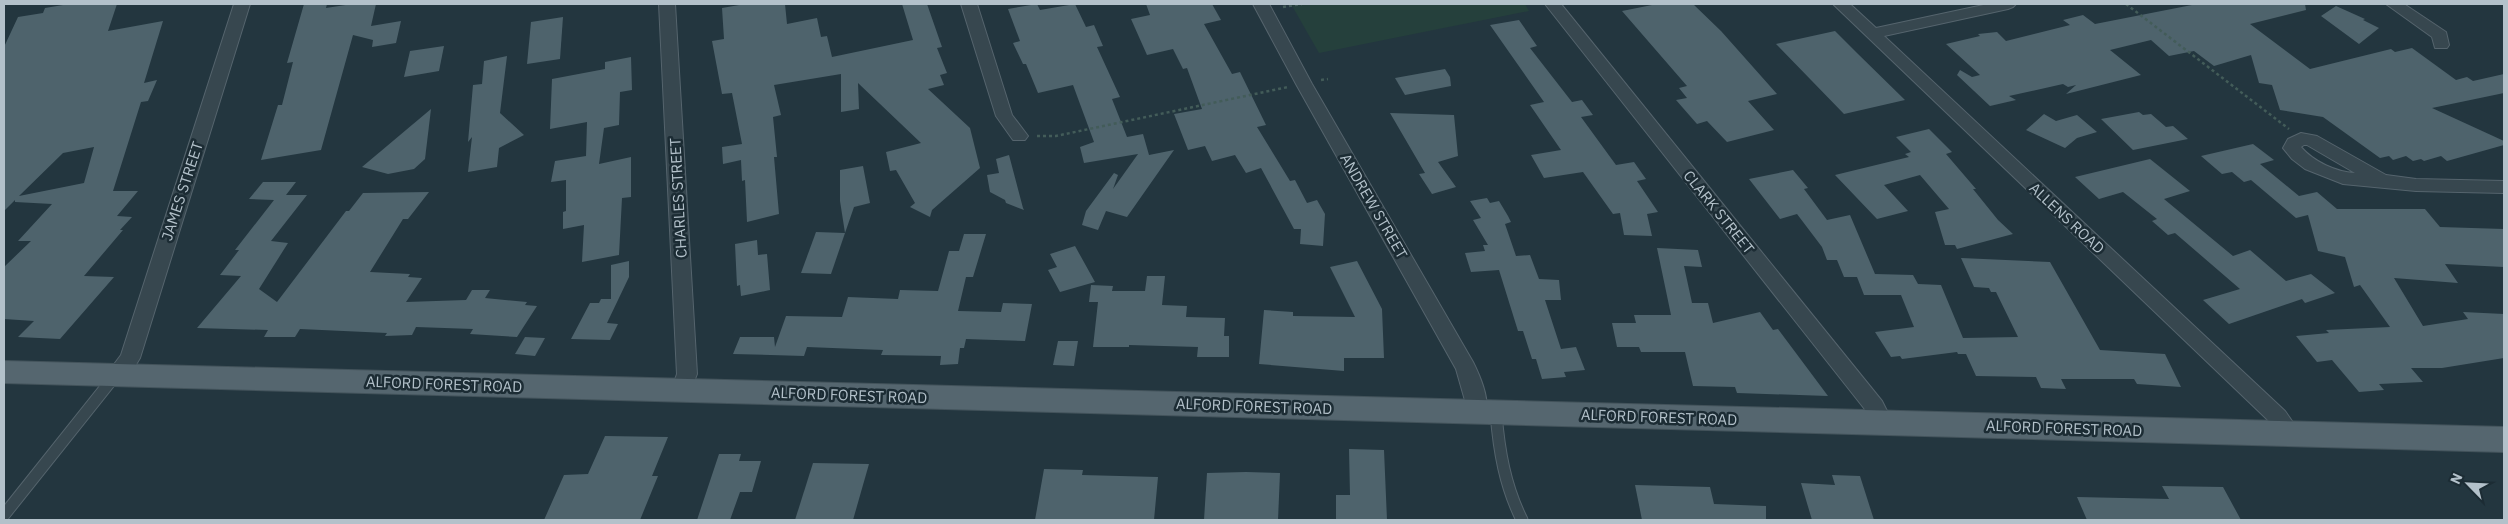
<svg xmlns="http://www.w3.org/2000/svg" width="2508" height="524" font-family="'IBM Plex Sans',sans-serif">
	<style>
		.green { fill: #25403c }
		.building { fill: #4e636c; fill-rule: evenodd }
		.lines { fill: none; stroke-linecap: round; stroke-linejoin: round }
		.service-casing { stroke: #55646d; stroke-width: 13 }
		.minor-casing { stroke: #55646d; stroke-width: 2 }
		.primary-casing { stroke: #43535b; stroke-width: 2 }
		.path { stroke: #435c59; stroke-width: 2.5; stroke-dasharray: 3 3; stroke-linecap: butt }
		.service { stroke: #37474f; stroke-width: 11 }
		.minor { fill: #37474f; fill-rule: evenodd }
		.primary { fill: #55666f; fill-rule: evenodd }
		.labels { text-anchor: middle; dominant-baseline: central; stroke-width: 5; stroke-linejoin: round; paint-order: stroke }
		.street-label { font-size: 15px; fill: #b3c1ca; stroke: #1c2c34 }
	</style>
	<rect width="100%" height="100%" fill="#23363f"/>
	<polygon class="green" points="1291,4 1525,4 1529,11 1319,53"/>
	<g class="building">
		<path d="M69 4H117L108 31 163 21 144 83 157 80 148 101 141 102 113 191H138L117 216 132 217 120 230H123L84 276 114 277 60 339 18 337 34 321 4 319V267L31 241H18L52 204 15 202V200L4 211V47L18 17 43 13 45 8ZM94 147 84 183 19 196 63 153Z"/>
		<polygon points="304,4 327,4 326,8 352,4 376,4 371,26 401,21 396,43 372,47 373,40 353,35 321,150 261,160 278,105 282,105 293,62 287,63"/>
		<polygon points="745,4 785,4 787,24 817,18 821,37 827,36 832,57 913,40 902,4 927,4 942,47 937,48 947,73 940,75 944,85 928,89 970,128 980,168 932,210 930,217 910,207 915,203 896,170 890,171 886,152 921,143 858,83 859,109 841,112 841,74 774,85 781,115 773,117 777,157 774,157 779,214 747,222 745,180 742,181 741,160 723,164 722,147 742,144 732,93 722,94 712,41 724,39 722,8"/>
		<polygon points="1037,4 1040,10 1075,4 1086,27 1094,25 1103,46 1097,47 1120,97 1112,99 1127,137 1143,134 1149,155 1174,150 1127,217 1106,211 1098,230 1082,225 1086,211 1114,173 1118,175 1113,189 1138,154 1084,163 1080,147 1094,142 1073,85 1038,93 1026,64 1023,64 1013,43 1020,41 1008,9"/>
		<polygon points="1146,4 1212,4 1221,20 1204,24 1232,74 1240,72 1266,125 1257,127 1290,181 1295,180 1307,203 1317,200 1325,214 1323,246 1300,244 1301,229 1294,229 1261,168 1246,173 1235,155 1212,161 1205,146 1188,150 1174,114 1202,109 1187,68 1183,69 1173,49 1147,55 1131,19 1150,15"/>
		<polygon points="1657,4 1693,4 1721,31 1777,94 1748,101 1774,130 1727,142 1707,121 1697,124 1676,100 1687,98 1679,88 1687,86 1622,11"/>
		<polygon points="2197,4 2305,4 2306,10 2250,24 2310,69 2391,49 2395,52 2412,48 2456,80 2467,77 2473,81 2504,74 2504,93 2432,108 2504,141 2504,145 2447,161 2441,156 2424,161 2421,159 2413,161 2406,156 2393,160 2389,156 2380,158 2323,117 2280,110 2272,85 2259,83 2251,55 2214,66 2194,51 2169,56 2151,40 2110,50 2141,75 2066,94 2076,85 2068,87 2063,84 2009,96 2016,100 1990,106 1957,75 1960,70 1972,77 1980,75 1946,44 1980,36 1978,34 1997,32 2006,41 2070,25 2063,20 2083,15 2095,24"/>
		<polygon points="2336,6 2365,19 2363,20 2379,28 2359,44 2321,16"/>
		<polygon points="563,17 560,59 527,64 531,22"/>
		<polygon points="1519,20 1537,46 1530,48 1572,102 1582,100 1593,115 1581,117 1616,165 1634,162 1646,179 1637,181 1658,212 1647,214 1652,236 1624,235 1620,213 1613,214 1583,172 1544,178 1531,155 1561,150 1530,105 1544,102 1490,25"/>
		<polygon points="1835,31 1857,53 1905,100 1844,114 1776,44"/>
		<polygon points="444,46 439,71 404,77 410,51"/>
		<polygon points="507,56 500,113 524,135 499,148 497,167 468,172 472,137 468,142 473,85 482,84 484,61"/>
		<polygon points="631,57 632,90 620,92 619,125 604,128 599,164 631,157 631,197 622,198 619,255 582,262 584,225 563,229 563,212 566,211 566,180 551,182 555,161 586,156 587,122 550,129 552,79 605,69 605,62"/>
		<polygon points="1445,69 1450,77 1451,86 1405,95 1395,78"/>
		<polygon points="431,109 425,159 414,169 388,174 362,167"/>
		<polygon points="2139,112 2143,115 2151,114 2166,127 2173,126 2188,139 2133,150 2101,119"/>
		<polygon points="1390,113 1454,115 1458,156 1438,162 1456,187 1432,194 1419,174 1425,173"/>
		<polygon points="2044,114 2056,121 2077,115 2097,132 2077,138 2065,148 2026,130"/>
		<polygon points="1929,129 1952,152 1946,154 1976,189 1973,189 1998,220 2013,234 1957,249 1955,245 1945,245 1935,212 1949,209 1920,175 1884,185 1908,211 1877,219 1835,175 1909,157 1905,154 1911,152 1896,137"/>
		<polygon points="2253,144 2274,160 2260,164 2299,196 2317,192 2337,209 2425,209 2440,227 2504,229 2504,267 2445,264 2458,283 2394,278 2423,326 2468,319 2463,312 2504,314 2504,358 2442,368 2411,368 2423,382 2379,384 2384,390 2359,392 2332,360 2317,362 2296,336 2329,333 2326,330 2390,327 2360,285 2354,287 2345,257 2318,251 2308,215 2296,218 2251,180 2244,182 2232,172 2222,174 2201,156"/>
		<polygon points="1009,155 1023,208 1024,210 1006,203 1005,200 990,192 987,175 999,173 996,159"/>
		<polygon points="2150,159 2190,191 2164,199 2233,256 2250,250 2286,281 2311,274 2335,293 2305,303 2302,299 2229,324 2203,300 2240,289 2175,233 2168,235 2152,221 2157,219 2123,192 2099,199 2075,177"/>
		<polygon points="863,166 870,203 854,207 845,233 840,201 840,170"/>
		<polygon points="1793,170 1808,188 1804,189 1827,220 1850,215 1875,274 1913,275 1918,284 1941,285 1963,338 2018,337 1996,292 1991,292 1989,288 1974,287 1961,258 2050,262 2100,350 2165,354 2181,387 2137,384 2134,379 2061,379 2066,389 2041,388 2036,377 1976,376 1966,354 1958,354 1957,352 1902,359 1900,356 1891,357 1875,332 1914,327 1901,295 1864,295 1857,277 1844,277 1837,260 1827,260 1822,247 1797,214 1780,219 1749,179"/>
		<polygon points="263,182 296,182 286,195 307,195 271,241 288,243 259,289 277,302 346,211 349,211 363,193 429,192 408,219 403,219 370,272 410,274 408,277 422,278 406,302 466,300 472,290 490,290 485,298 527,302 525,305 537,306 517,337 470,334 473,329 416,327 412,335 385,336 387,333 300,329 295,337 264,337 268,330 197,328 241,276 220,275 239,250 235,250 274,200 249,199"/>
		<polygon points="1487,198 1490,203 1499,201 1508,216 1511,222 1505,224 1516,256 1530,255 1539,279 1559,280 1561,300 1545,300 1561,349 1576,347 1585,370 1564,372 1566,377 1542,379 1536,359 1532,359 1523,331 1518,331 1499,270 1471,272 1465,253 1485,251 1483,245 1488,245 1473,220 1481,218 1470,201"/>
		<polygon points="816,232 845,233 831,274 801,273"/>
		<polygon points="964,234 986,234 973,277 966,277 958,311 1001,312 1003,303 1032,304 1025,341 966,339 964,348 960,348 958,364 940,365 941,356 881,355 883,350 807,347 804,356 733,354 740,337 774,337 775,347 786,316 842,317 848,297 898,299 900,290 938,291 949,251 959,251"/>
		<polygon points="757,240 758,255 767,254 770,290 741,296 740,285 737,286 735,244"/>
		<polygon points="1075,246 1095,282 1060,292 1048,270 1057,267 1050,254"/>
		<polygon points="1657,248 1698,250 1702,267 1684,266 1692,303 1708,303 1713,323 1760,312 1773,330 1778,329 1828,396 1737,393 1735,387 1693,386 1685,352 1641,352 1639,347 1617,347 1612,323 1636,323 1634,315 1671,315"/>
		<polygon points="629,261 629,277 607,323 618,324 610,340 571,339 590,303 599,303 601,299 611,299 611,265"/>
		<polygon points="1357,261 1382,309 1384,358 1344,358 1344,371 1259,364 1264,310 1293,312 1293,316 1355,317 1330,267"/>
		<polygon points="1147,276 1165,276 1162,305 1187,306 1186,317 1225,318 1224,336 1229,336 1229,357 1197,357 1198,347 1129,345 1129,347 1093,347 1098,302 1089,302 1091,285 1113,286 1112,291 1145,291"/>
		<polygon points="525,337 545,338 535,356 515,354"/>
		<polygon points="1058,341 1078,341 1074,366 1053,365"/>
		<polygon points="605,436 668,437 652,476 658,476 640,520 544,520 564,475 588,474"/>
		<polygon points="1349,449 1384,450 1387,520 1336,520 1336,495 1350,495"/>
		<polygon points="719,454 741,454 739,461 761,461 752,492 740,492 730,520 697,520"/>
		<polygon points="813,463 869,464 853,520 795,520"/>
		<polygon points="1044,469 1083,470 1082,475 1158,477 1154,520 1035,520"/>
		<polygon points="1246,472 1280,473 1278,520 1204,520 1207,473"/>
		<polygon points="1832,475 1860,476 1874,520 1812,520 1801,483 1835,485"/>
		<polygon points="1635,485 1710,487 1714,504 1766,506 1766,520 1642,520"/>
		<polygon points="2162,486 2223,487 2241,520 2087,520 2077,497 2169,499"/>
	</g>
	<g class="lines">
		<defs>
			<g id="service">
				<path d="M1496 413C1499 451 1505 486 1522 520"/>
				<polyline points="4,515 114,377"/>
			</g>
			<g id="minor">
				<path d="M234 4H250L140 358C133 370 124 385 109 381L106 375 121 355Z"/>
				<polygon points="659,4 675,4 697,374 688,397 681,399 674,397 671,391 677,374"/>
				<polygon points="961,4 977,4 1012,115 1028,136 1025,140 1013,140 996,116"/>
				<path d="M1253 4H1269L1312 84 1473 362C1480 376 1492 403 1484 418L1477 420 1470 418 1456 369 1296 84Z"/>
				<polygon points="1545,4 1561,4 1882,401 1893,423 1890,429 1883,431 1876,429 1867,412"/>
				<path d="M1833 4H1850L1876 28 1988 4H2016L2013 7 2008 9 1884 36 2285 411 2301 434 2297 440C2283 445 2278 434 2271 423Z"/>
				<polygon points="2386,4 2404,4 2446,32 2449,45 2447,48 2435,48 2432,37"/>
				<path d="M2301 133 2317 136 2386 175 2416 179 2504 181V193L2416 191 2343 184 2305 169 2292 159 2283 148 2288 139ZM2304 145H2307L2355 173C2336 172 2314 162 2301 147Z"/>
			</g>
			<polygon id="primary" points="4,361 2504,427 2504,452 4,383"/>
		</defs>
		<use href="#service" class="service-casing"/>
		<use href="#minor" class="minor-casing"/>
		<use href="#primary" class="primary-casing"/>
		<g class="path">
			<polyline points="2126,4 2289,129"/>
			<polyline points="1283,7 1302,4"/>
			<polyline points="1321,80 1328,79"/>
			<polyline points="1037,136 1056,136 1288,87"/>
		</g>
		<use href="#service" class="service"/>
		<use href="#minor" class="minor"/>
		<use href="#primary" class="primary"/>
	</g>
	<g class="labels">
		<g class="street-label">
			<text transform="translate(182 191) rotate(-72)">JAMES STREET</text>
			<text transform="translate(678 198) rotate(-93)">CHARLES STREET</text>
			<text transform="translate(1374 206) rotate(60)">ANDREW STREET</text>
			<text transform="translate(1719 212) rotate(51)">CLARK STREET</text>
			<text transform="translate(2067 218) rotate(43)">ALLENS ROAD</text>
			<text transform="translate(444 384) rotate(2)">ALFORD FOREST ROAD</text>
			<text transform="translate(849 395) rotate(2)">ALFORD FOREST ROAD</text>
			<text transform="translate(1254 406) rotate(2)">ALFORD FOREST ROAD</text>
			<text transform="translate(1659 417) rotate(2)">ALFORD FOREST ROAD</text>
			<text transform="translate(2064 428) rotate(2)">ALFORD FOREST ROAD</text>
		</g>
	</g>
	<rect width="2508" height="524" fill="none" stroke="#b3c1ca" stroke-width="10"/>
	<g transform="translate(2468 484) rotate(294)" stroke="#1c2c34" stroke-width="4" paint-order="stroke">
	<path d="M0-4L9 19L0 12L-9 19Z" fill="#b3c1ca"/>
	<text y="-8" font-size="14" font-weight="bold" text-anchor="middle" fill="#b3c1ca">N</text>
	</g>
</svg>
